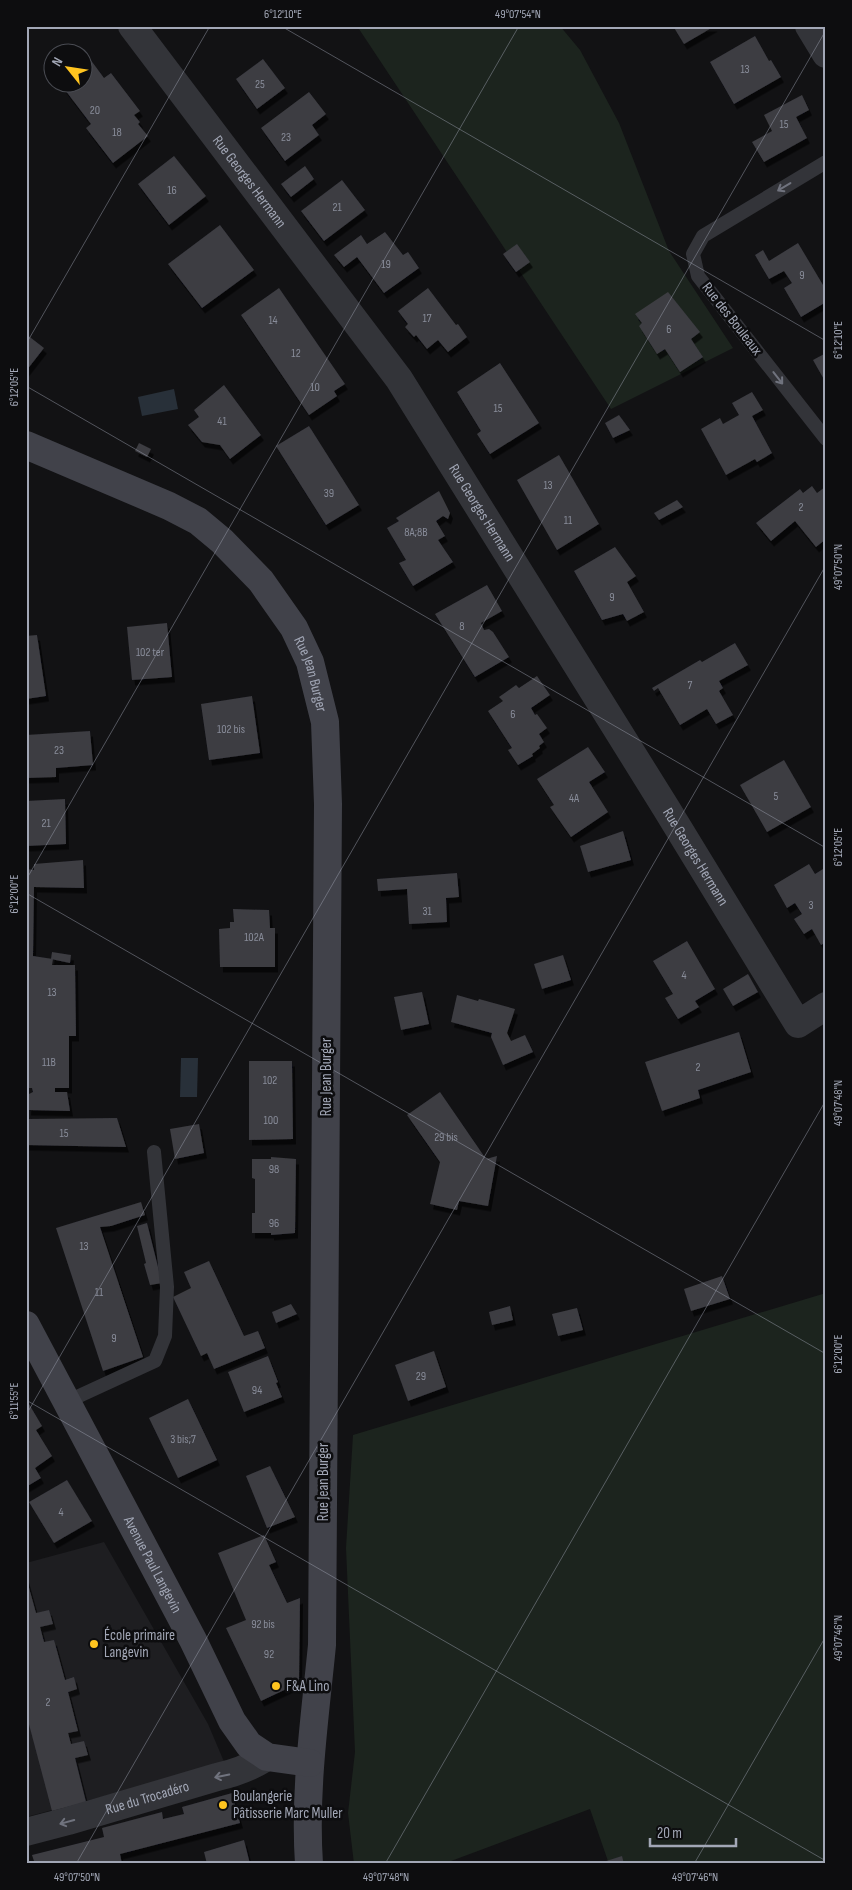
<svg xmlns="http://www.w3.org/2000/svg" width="852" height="1890" font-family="'Sofia Sans Condensed',sans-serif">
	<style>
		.built { fill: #1e1e21 }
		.green { fill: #1c241e }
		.water { fill: #283039 }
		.building { fill: #3c3c42; filter: url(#shadow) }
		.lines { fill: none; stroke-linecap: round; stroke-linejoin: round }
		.service { stroke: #333439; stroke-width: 14 }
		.minor { stroke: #333439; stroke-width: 28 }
		.secondary { stroke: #41424a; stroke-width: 28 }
		.oneway { stroke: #70737e }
		.ticks { fill: none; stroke: #a2a7b6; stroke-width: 1; stroke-opacity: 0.45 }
		.poi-dot { fill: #ffc41f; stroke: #0d0d0f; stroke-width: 2 }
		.labels { text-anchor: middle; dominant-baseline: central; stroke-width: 5; stroke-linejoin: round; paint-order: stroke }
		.number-label { font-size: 12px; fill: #888c99 }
		.street-label { font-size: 15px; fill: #a2a7b6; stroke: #0d0d0f }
		.poi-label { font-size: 15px; fill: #a2a7b6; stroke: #0d0d0f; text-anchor: start }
		.neatline { fill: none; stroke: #a2a7b6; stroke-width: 2 }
		.ticks-label { font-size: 12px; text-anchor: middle; fill: #a2a7b6 }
	</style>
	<defs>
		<filter id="shadow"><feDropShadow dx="3" dy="5.5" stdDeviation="0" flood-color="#0009"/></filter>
	</defs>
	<rect width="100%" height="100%" fill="#121214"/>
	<polygon class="built" points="104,1542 208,1724 225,1764 26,1817 26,1563"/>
	<g class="green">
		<polygon points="357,26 560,26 580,50 619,123 669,251 733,348 611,409"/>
		<polygon points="826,1293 826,1864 609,1864 590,1809 443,1864 354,1864 348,1813 355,1752 346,1548 353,1435"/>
	</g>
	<g class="water">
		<polygon points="174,389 178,409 142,416 138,397"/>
		<polygon points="181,1058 198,1058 197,1097 180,1097"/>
	</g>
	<g class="building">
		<polygon points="673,26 715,26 684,44"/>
		<polygon points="755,36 769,61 771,60 781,77 734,104 710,62"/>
		<polygon points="90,59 104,78 111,73 140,111 134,115 140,122 138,124 148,136 113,163 86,128 91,124 59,82 82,82 82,65"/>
		<polygon points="263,59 285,88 257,109 236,79"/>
		<polygon points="309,92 326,114 312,125 319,135 285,161 261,128"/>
		<polygon points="802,95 809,110 796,117 807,138 764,162 752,142 772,131 764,115"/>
		<polygon points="174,156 206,196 169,225 138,184"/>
		<polygon points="305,166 314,179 291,197 281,184"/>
		<polygon points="342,180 365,210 324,241 301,211"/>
		<polygon points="220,225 254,270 202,308 168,264"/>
		<polygon points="385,232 403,255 408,252 419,268 384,293 357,257 344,267 334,255 361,235 367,244"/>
		<polygon points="798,243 826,290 826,302 801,317 784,288 792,283 784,271 769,279 755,255 763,250 769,261"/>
		<polygon points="517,244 530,262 516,272 503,254"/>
		<polygon points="279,288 345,384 334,391 337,396 309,415 241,315"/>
		<polygon points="428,288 456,325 458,324 467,337 448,352 438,340 427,349 416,335 414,337 405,327 408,324 398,311"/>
		<polygon points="668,292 700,332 691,339 703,357 680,372 665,349 657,354 639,326 642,323 635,314"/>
		<polygon points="26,334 44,348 26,371"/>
		<polygon points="826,353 826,383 813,360"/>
		<polygon points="500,363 539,423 490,454 477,434 481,431 457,392"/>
		<polygon points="224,385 261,435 230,459 220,445 202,442 188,425 199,417 194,410"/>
		<polygon points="752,392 763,410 752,416 772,453 757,462 755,459 726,475 701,429 720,418 723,424 739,415 732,403"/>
		<polygon points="619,415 630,430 613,438 605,423"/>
		<polygon points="309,426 359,505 326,525 276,446"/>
		<polygon points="139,443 151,449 147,457 135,451"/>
		<polygon points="559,455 599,524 557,550 517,480"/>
		<polygon points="812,486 817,493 825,487 826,488 826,522 823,524 826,528 826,539 816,547 795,521 771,541 756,523 800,489 803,493"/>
		<polygon points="439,491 450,513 448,519 443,516 436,521 445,536 438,540 453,562 413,586 399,563 406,560 387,528 399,521 396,518"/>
		<polygon points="677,500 683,507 659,520 654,513"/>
		<polygon points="615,547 636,576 627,582 644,612 627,621 623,614 602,620 574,571"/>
		<polygon points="487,585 502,611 481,623 484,630 489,629 493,632 509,657 475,677 435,614"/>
		<polygon points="167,623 172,677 132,680 127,627"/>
		<polygon points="37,635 46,696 26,699 26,636"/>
		<polygon points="735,643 748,665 719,681 723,688 719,691 733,715 716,724 707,709 680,725 658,688 654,691 652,688 700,660 702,662"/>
		<polygon points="537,676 550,695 531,708 535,715 537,714 547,728 539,734 544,742 539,746 540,748 532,754 533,756 518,765 508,750 512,748 488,711 503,701 499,697 516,685 519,688"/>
		<polygon points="252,696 260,753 209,760 201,704"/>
		<polygon points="90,731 93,765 56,768 56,777 26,778 26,735"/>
		<polygon points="588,747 605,772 589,782 608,812 571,837 550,807 554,805 537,779"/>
		<polygon points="784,760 811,807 767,832 740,785"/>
		<polygon points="65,799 66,844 26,846 26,801"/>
		<polygon points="623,831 631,860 588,872 580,846"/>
		<polygon points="83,860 84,888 34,887 33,956 53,959 52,965 75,965 76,1036 69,1036 69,1088 55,1088 55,1092 67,1092 70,1111 28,1110 29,1094 33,1092 32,1088 29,1088 26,869 34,870 34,864"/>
		<polygon points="809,864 815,874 823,869 826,873 826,942 821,945 812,929 804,934 794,919 802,914 795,903 787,908 774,885"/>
		<polygon points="457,873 459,897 446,898 447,922 409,924 407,889 378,891 377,879"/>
		<polygon points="233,909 269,910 270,928 275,928 275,967 220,967 219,929 230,928 230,922 234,922"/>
		<polygon points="687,941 715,989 695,1001 699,1007 678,1019 665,998 673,994 653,961"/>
		<polygon points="52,952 71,955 70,963 51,959"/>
		<polygon points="563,955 571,980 542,989 534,964"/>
		<polygon points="748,974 758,992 733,1006 723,989"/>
		<polygon points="422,992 429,1024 401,1030 394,997"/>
		<polygon points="457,995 478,1001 479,999 515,1009 507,1033 511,1041 525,1035 533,1052 503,1065 491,1037 492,1033 451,1022"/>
		<polygon points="739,1032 751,1072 698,1090 700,1098 662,1111 645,1062"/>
		<polygon points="249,1061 292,1061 293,1139 249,1140"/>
		<polygon points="440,1092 486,1159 497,1156 488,1206 459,1201 457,1210 430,1204 440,1162 407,1115"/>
		<polygon points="117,1118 126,1147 26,1145 26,1119"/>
		<polygon points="199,1124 204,1153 175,1159 170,1129"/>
		<polygon points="271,1157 296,1159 295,1233 271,1235 271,1233 252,1233 252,1213 255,1213 255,1179 252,1178 252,1159 271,1159"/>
		<polygon points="141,1202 145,1215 111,1226 100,1227 143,1357 103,1371 56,1228"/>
		<polygon points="147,1223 162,1283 150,1285 144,1264 146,1263 137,1226"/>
		<polygon points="209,1261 244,1336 258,1331 265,1348 214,1369 207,1353 201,1356 173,1297 191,1288 184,1272"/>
		<polygon points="722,1276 730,1299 691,1311 684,1289"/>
		<polygon points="291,1304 297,1314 276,1323 272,1312"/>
		<polygon points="510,1306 513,1320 492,1325 489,1312"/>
		<polygon points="577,1308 583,1330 558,1336 552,1314"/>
		<polygon points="434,1351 446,1387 408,1401 395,1365"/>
		<polygon points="268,1356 278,1382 276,1383 282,1397 244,1412 228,1372"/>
		<polygon points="26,1399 42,1426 36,1430 52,1456 35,1468 41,1478 26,1487"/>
		<polygon points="188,1399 217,1460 178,1478 149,1418"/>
		<polygon points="270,1466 295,1517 267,1528 246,1476"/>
		<polygon points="67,1480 92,1521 54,1543 29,1502"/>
		<polygon points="264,1535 276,1562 269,1565 287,1603 300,1598 299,1683 261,1701 226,1628 246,1620 218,1553"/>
		<polygon points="26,1577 36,1613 49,1610 53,1624 40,1627 44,1642 54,1640 65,1680 74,1677 77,1689 68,1692 78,1731 68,1733 71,1744 84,1741 88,1755 75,1758 86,1802 52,1811 26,1713"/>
		<polygon points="232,1793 240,1823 120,1854 122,1864 35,1864 32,1855 104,1837 102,1828 162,1812 163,1819 184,1814 182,1807"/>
		<polygon points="244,1840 250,1864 207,1864 204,1852"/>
		<polygon points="622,1856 624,1864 600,1864 600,1863"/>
	</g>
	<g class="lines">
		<g class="service">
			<polyline points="826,162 703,236 693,254 698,276 826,439"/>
			<polyline points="66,1402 155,1361 165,1336 167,1287 154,1152"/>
		</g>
		<g class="minor">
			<path id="s1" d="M132 26 399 379 666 808 798 1024 826 1006"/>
			<polyline points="809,26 826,54"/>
			<path id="s2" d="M26 1832 68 1821 217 1777C236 1773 251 1767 267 1757"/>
		</g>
		<g class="secondary">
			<path id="s3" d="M26 445 169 506 198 521 222 541 261 581 294 628 310 662 325 722 328 804 322 1645C315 1717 304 1791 309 1864"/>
			<path id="s4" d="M26 1325 193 1640 232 1721 249 1745 267 1757 310 1763"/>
		</g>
	</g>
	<defs><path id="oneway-shaft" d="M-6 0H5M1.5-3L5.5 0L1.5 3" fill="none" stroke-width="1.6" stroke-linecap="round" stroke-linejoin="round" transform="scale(1.25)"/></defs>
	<g class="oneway">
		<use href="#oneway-shaft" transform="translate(784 187) rotate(149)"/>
		<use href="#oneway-shaft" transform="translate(778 378) rotate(52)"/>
		<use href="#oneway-shaft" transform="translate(222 1776) rotate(168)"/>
		<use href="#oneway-shaft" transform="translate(67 1822) rotate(165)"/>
	</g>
	<path class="ticks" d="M281 26 826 341M26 344 210 26M26 386 826 848M26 880 519 26M26 893 826 1354M26 1400 826 1861M26 1415 826 30M76 1864 826 565M385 1864 826 1100M694 1864 826 1636"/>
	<g class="poi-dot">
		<circle cx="94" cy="1644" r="5"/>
		<circle cx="276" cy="1686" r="5"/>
		<circle cx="223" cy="1805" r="5"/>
	</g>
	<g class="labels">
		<g class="number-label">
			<text x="745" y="69">13</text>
			<text x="260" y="84">25</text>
			<text x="95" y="110">20</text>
			<text x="784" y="124">15</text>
			<text x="117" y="132">18</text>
			<text x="286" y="137">23</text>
			<text x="172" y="190">16</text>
			<text x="337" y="207">21</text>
			<text x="386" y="264">19</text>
			<text x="802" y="275">9</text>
			<text x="427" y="318">17</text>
			<text x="273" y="320">14</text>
			<text x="669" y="329">6</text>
			<text x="296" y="353">12</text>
			<text x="315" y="387">10</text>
			<text x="498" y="408">15</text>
			<text x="222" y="421">41</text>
			<text x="548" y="485">13</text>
			<text x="329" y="493">39</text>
			<text x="801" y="507">2</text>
			<text x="568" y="520">11</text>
			<text x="416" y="532">8A;8B</text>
			<text x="612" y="597">9</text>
			<text x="462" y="626">8</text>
			<text x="150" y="652">102 ter</text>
			<text x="690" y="685">7</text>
			<text x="513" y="714">6</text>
			<text x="231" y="729">102 bis</text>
			<text x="59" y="750">23</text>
			<text x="776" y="796">5</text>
			<text x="574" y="798">4A</text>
			<text x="46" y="823">21</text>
			<text x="811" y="905">3</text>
			<text x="427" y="911">31</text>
			<text x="254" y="937">102A</text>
			<text x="684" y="975">4</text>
			<text x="52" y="992">13</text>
			<text x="49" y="1062">11B</text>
			<text x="698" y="1067">2</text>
			<text x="270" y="1080">102</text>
			<text x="271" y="1120">100</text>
			<text x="64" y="1133">15</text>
			<text x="446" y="1137">29 bis</text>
			<text x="274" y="1169">98</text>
			<text x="274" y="1223">96</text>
			<text x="84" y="1246">13</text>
			<text x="99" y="1292">11</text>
			<text x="114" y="1338">9</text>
			<text x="421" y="1376">29</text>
			<text x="257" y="1390">94</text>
			<text x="183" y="1439">3 bis;7</text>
			<text x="61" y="1512">4</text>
			<text x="263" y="1624">92 bis</text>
			<text x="269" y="1654">92</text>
			<text x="48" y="1702">2</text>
		</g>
		<g class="street-label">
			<text stroke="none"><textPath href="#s1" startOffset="195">Rue Georges Hermann</textPath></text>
			<text transform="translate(732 319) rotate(52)">Rue des Bouleaux</text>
			<text stroke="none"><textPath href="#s1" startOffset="600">Rue Georges Hermann</textPath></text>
			<text stroke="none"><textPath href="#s3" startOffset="382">Rue Jean Burger</textPath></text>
			<text stroke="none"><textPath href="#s1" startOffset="1005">Rue Georges Hermann</textPath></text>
			<text transform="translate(326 1077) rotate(-90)">Rue Jean Burger</text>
			<text transform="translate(323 1482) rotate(-90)">Rue Jean Burger</text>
			<text stroke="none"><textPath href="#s4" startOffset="271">Avenue Paul Langevin</textPath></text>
			<text stroke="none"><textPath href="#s2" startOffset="126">Rue du Trocadéro</textPath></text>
		</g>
		<g class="poi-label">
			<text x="104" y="1635">École primaire<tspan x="104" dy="17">Langevin</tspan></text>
			<text x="286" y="1686">F&amp;A Lino</text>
			<text x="233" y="1796">Boulangerie<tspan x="233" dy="17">Pâtisserie Marc Muller</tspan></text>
		</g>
	</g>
	<rect width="852" height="1890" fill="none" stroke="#0d0d0f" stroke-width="55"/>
	<g transform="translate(68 68) rotate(300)"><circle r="24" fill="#0d0d0f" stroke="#494b52"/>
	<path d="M0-4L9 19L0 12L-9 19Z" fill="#ffc41f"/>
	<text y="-8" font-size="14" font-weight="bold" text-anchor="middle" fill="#a2a7b6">N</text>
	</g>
	<path d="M650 1838v8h86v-8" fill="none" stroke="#a2a7b6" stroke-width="2.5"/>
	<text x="657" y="1838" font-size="15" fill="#a2a7b6" stroke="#0d0d0f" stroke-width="4" paint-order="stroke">20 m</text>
	<rect x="28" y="28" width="796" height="1834" class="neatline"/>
	<g class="ticks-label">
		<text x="283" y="18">6°12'10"E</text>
		<text x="518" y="18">49°07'54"N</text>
		<text transform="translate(838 340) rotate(-90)" y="4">6°12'10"E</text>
		<text transform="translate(14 387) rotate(-90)" y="4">6°12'05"E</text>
		<text transform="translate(838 567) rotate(-90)" y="4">49°07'50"N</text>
		<text transform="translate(838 847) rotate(-90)" y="4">6°12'05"E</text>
		<text transform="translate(14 894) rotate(-90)" y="4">6°12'00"E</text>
		<text transform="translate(838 1103) rotate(-90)" y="4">49°07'48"N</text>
		<text transform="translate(838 1354) rotate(-90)" y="4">6°12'00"E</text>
		<text transform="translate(14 1401) rotate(-90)" y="4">6°11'55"E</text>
		<text transform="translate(838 1638) rotate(-90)" y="4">49°07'46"N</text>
		<text x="77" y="1881">49°07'50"N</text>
		<text x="386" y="1881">49°07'48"N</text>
		<text x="695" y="1881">49°07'46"N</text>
	</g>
</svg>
